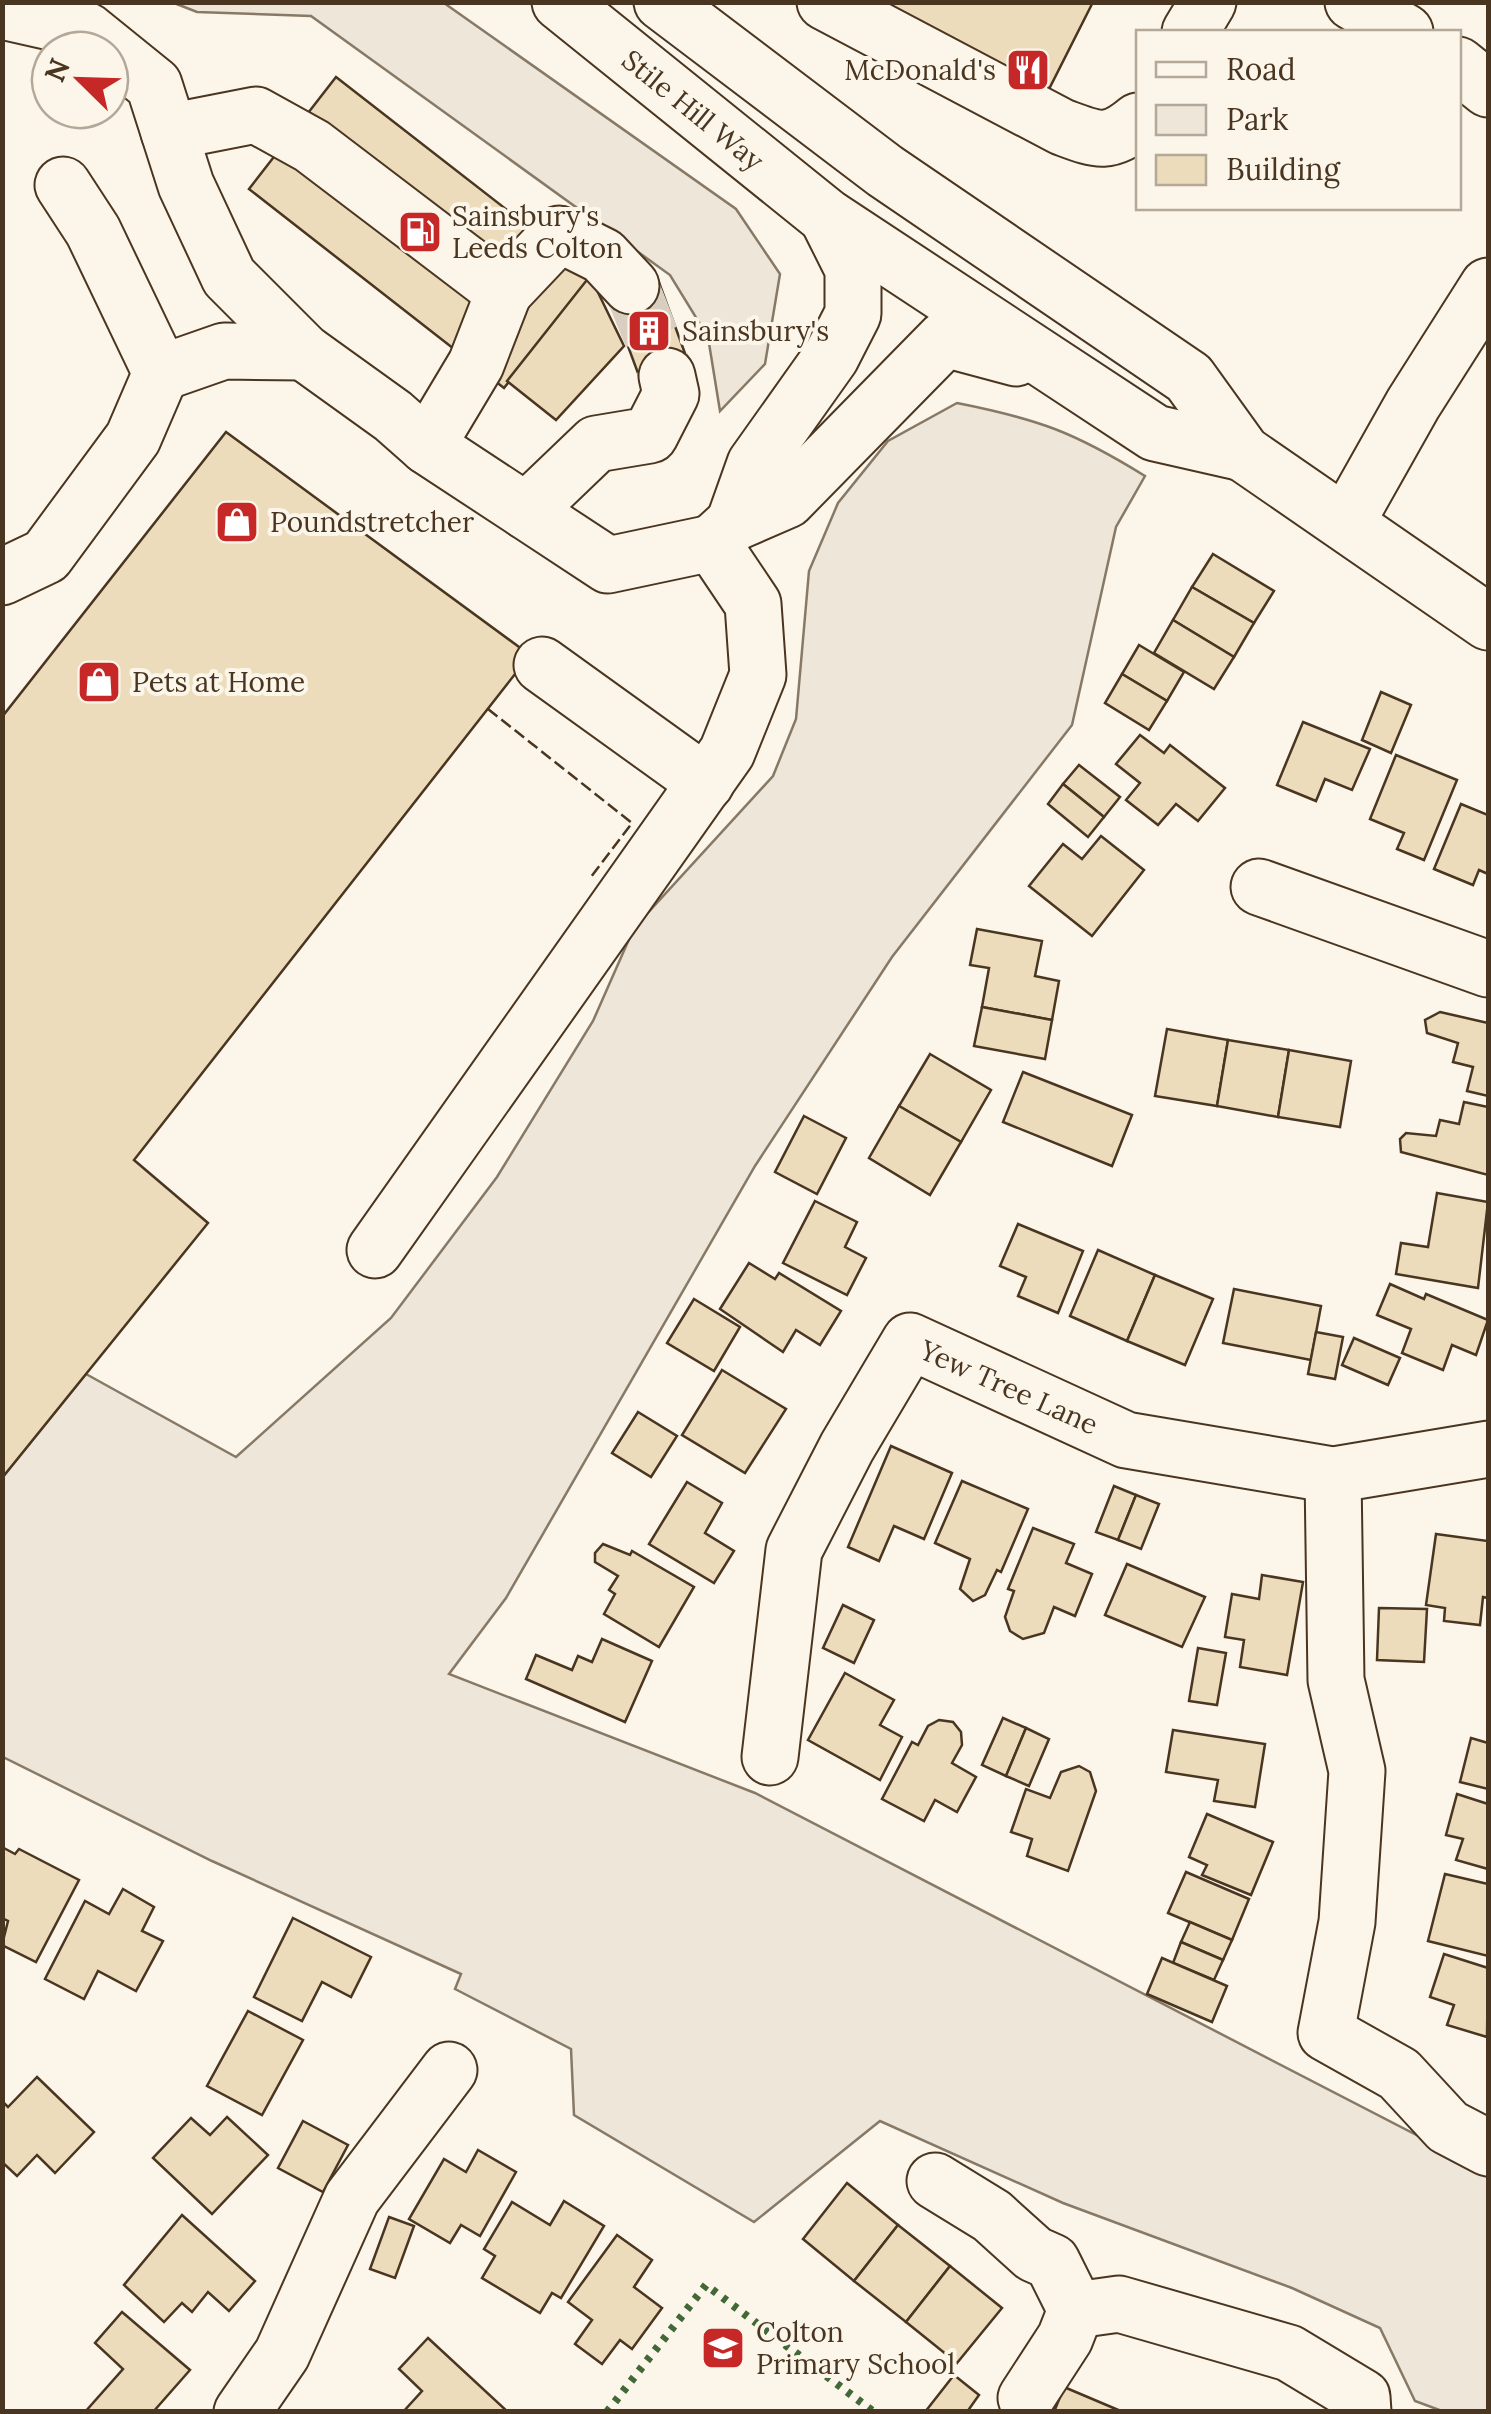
<svg xmlns="http://www.w3.org/2000/svg" width="1491" height="2414" font-family="Lora,serif">
	<style>
		.green { fill: #ede6d9; stroke: #887966; stroke-width: 2.5 }
		.building { fill: #ecdcbc; stroke: #4a3520; stroke-width: 2.5 }
		.lines { fill: none; stroke-linecap: round; stroke-linejoin: round }
		.minor-tunnel { stroke: #d8cfc1; stroke-width: 55; stroke-dasharray: 55 28; stroke-linecap: butt }
		.minor-casing { stroke: #4a3520; stroke-width: 59 }
		.minor { stroke: #fbf6e9; stroke-width: 55 }
		.hedge { stroke: #436837; stroke-width: 8; stroke-dasharray: 5 8; stroke-linecap: butt }
		.fence { stroke: #4a3520; stroke-width: 2.5; stroke-dasharray: 12 5; stroke-linecap: butt }
		.labels { text-anchor: middle; dominant-baseline: central; stroke-width: 8; stroke-linejoin: round; paint-order: stroke }
		.poi-label { font-size: 28px; fill: #4a3520; stroke: #fbf6e9; text-anchor: start }
		.street-label { font-size: 28px; fill: #4a3520; stroke: #fbf6e9 }
	</style>
	<rect width="100%" height="100%" fill="#fbf6e9"/>
	<g class="green">
		<polygon points="174,3 444,3 736,209 780,274 765,364 720,411 708,337 670,275 311,16 197,12"/>
		<path d="M957 403C1038 419 1074 432 1145 476L1116 527 1072 725 892 957 755 1166 506 1598 449 1674 755 1793 1488 2172V2411H1442L1415 2401 1380 2328 1292 2288 1063 2203 880 2121 754 2222 574 2115 571 2049 455 1989 461 1974 212 1861 3 1757 2 1478 86 1374 236 1457 391 1318 497 1177 593 1021 634 928 773 776 796 719 809 571 838 503 888 441Z"/>
	</g>
	<g class="building">
		<polygon points="863,2 1093,2 1046,95"/>
		<polygon points="336,77 592,276 504,388 249,189"/>
		<polygon points="590,276 624,346 556,420 507,381"/>
		<polygon points="657,277 690,367 642,384 609,295"/>
		<polygon points="226,432 530,655 134,1160 208,1223 2,1478 2,717"/>
		<polygon points="1213,554 1274,591 1254,623 1192,587"/>
		<polygon points="1192,587 1254,623 1234,657 1173,620"/>
		<polygon points="1173,620 1234,657 1214,689 1154,653"/>
		<polygon points="1139,645 1184,672 1167,701 1122,674"/>
		<polygon points="1122,674 1167,701 1149,730 1105,703"/>
		<polygon points="1381,692 1411,705 1391,753 1362,740"/>
		<polygon points="1303,722 1370,749 1352,790 1325,779 1316,801 1277,785"/>
		<polygon points="1140,735 1164,753 1170,745 1225,788 1198,821 1176,804 1158,825 1126,800 1140,783 1116,764"/>
		<polygon points="1396,755 1457,780 1424,860 1397,849 1404,833 1370,819"/>
		<polygon points="1079,765 1120,797 1104,817 1063,784"/>
		<polygon points="1063,784 1104,817 1088,837 1048,804"/>
		<polygon points="1461,804 1488,815 1488,874 1479,870 1473,885 1434,869"/>
		<polygon points="1101,836 1144,870 1092,936 1029,886 1063,844 1082,859"/>
		<polygon points="977,929 1042,941 1035,976 1059,981 1052,1020 982,1007 989,968 970,965"/>
		<polygon points="982,1007 1052,1020 1045,1059 974,1046"/>
		<polygon points="1440,1012 1488,1023 1488,1096 1467,1091 1473,1067 1453,1062 1458,1043 1427,1033 1425,1020"/>
		<polygon points="1167,1029 1228,1040 1217,1106 1155,1096"/>
		<polygon points="1228,1040 1289,1050 1278,1117 1217,1106"/>
		<polygon points="1289,1050 1351,1061 1340,1127 1278,1117"/>
		<polygon points="930,1054 991,1090 961,1142 899,1106"/>
		<polygon points="1023,1072 1132,1115 1112,1166 1003,1122"/>
		<polygon points="1464,1102 1488,1107 1488,1175 1401,1152 1400,1139 1406,1133 1436,1136 1440,1120 1459,1124"/>
		<polygon points="899,1106 961,1142 930,1195 869,1158"/>
		<polygon points="804,1116 846,1138 817,1194 775,1172"/>
		<polygon points="1437,1193 1488,1202 1478,1288 1396,1274 1401,1243 1428,1247"/>
		<polygon points="815,1201 857,1222 845,1247 866,1258 847,1295 783,1263"/>
		<polygon points="1018,1224 1083,1251 1058,1313 1018,1296 1026,1277 1000,1266"/>
		<polygon points="1098,1250 1155,1275 1127,1341 1070,1316"/>
		<polygon points="749,1263 775,1279 779,1273 841,1311 820,1345 796,1330 783,1352 720,1309"/>
		<polygon points="1155,1275 1213,1299 1185,1365 1127,1341"/>
		<polygon points="1390,1284 1424,1299 1426,1294 1488,1320 1476,1355 1452,1345 1443,1370 1402,1353 1411,1329 1377,1315"/>
		<polygon points="1234,1289 1321,1306 1311,1360 1223,1343"/>
		<polygon points="694,1299 740,1327 714,1371 667,1343"/>
		<polygon points="1316,1332 1343,1337 1335,1379 1308,1374"/>
		<polygon points="1354,1338 1400,1358 1388,1385 1342,1365"/>
		<polygon points="722,1370 786,1409 745,1473 682,1435"/>
		<polygon points="638,1412 677,1436 651,1477 612,1453"/>
		<polygon points="891,1446 952,1473 924,1539 894,1526 879,1561 848,1547"/>
		<polygon points="962,1481 1028,1509 1001,1572 997,1570 985,1595 973,1601 960,1589 970,1559 935,1543"/>
		<polygon points="687,1482 722,1503 705,1533 734,1551 714,1583 649,1544"/>
		<polygon points="1114,1486 1136,1495 1118,1540 1096,1532"/>
		<polygon points="1136,1495 1159,1504 1141,1549 1118,1540"/>
		<polygon points="1033,1528 1074,1544 1066,1563 1092,1574 1075,1616 1054,1607 1044,1633 1023,1639 1010,1631 1005,1617 1014,1591 1008,1589"/>
		<polygon points="1436,1534 1488,1541 1488,1598 1483,1597 1480,1625 1444,1621 1445,1608 1426,1605"/>
		<polygon points="603,1544 630,1555 632,1551 694,1587 659,1647 604,1614 615,1594 609,1590 618,1576 595,1562 595,1553"/>
		<polygon points="1127,1564 1205,1597 1182,1647 1105,1615"/>
		<polygon points="1262,1575 1303,1582 1287,1675 1240,1667 1244,1640 1225,1637 1232,1594 1259,1599"/>
		<polygon points="843,1605 874,1620 854,1663 823,1648"/>
		<polygon points="1379,1608 1427,1609 1424,1662 1377,1660"/>
		<polygon points="602,1639 652,1661 625,1722 526,1679 536,1655 572,1670 578,1656 592,1662"/>
		<polygon points="1198,1648 1226,1653 1217,1705 1189,1701"/>
		<polygon points="845,1673 894,1700 880,1725 902,1737 880,1780 808,1740"/>
		<polygon points="1003,1718 1026,1728 1006,1776 982,1765"/>
		<polygon points="939,1720 953,1722 961,1732 962,1745 952,1763 976,1777 957,1812 935,1800 924,1821 882,1799 912,1742 918,1745 928,1726"/>
		<polygon points="1026,1728 1049,1739 1029,1786 1006,1776"/>
		<polygon points="1173,1730 1265,1744 1255,1807 1214,1801 1218,1780 1166,1772"/>
		<polygon points="1471,1738 1488,1743 1488,1789 1460,1782"/>
		<polygon points="1079,1766 1090,1772 1096,1791 1068,1871 1027,1856 1032,1839 1011,1832 1026,1789 1050,1798 1061,1772"/>
		<polygon points="1457,1794 1488,1804 1488,1869 1456,1860 1463,1839 1446,1835"/>
		<polygon points="1207,1814 1273,1842 1251,1895 1202,1875 1207,1865 1189,1857"/>
		<polygon points="2,1847 15,1854 19,1849 79,1880 36,1962 2,1945 8,1921 2,1918"/>
		<polygon points="1186,1872 1249,1899 1232,1940 1168,1913"/>
		<polygon points="1445,1874 1488,1884 1488,1956 1428,1941"/>
		<polygon points="123,1889 154,1907 142,1931 163,1941 136,1991 98,1971 84,1999 45,1979 85,1901 109,1914"/>
		<polygon points="293,1918 371,1957 351,1997 322,1982 302,2021 254,1997"/>
		<polygon points="1190,1922 1232,1940 1223,1960 1181,1942"/>
		<polygon points="1181,1942 1223,1960 1214,1980 1173,1963"/>
		<polygon points="1444,1954 1488,1968 1487,2037 1447,2025 1454,2005 1430,1997"/>
		<polygon points="1162,1958 1227,1986 1212,2022 1147,1994"/>
		<polygon points="248,2011 303,2040 262,2115 207,2086"/>
		<polygon points="37,2077 94,2132 55,2173 37,2155 17,2176 2,2162 2,2101 8,2107"/>
		<polygon points="227,2117 268,2155 212,2214 153,2158 191,2118 210,2135"/>
		<polygon points="303,2121 348,2145 323,2192 278,2168"/>
		<polygon points="478,2150 516,2172 480,2236 461,2225 450,2243 409,2219 444,2159 466,2172"/>
		<polygon points="847,2183 898,2225 854,2281 803,2239"/>
		<polygon points="564,2201 604,2226 561,2298 552,2293 540,2313 482,2278 495,2256 484,2249 512,2202 550,2225"/>
		<polygon points="182,2215 255,2281 229,2311 208,2292 192,2312 182,2303 164,2322 124,2285"/>
		<polygon points="389,2217 414,2226 395,2278 370,2269"/>
		<polygon points="898,2225 950,2266 906,2322 854,2281"/>
		<polygon points="617,2235 652,2260 634,2287 662,2308 632,2349 620,2340 602,2364 575,2344 592,2320 568,2302"/>
		<polygon points="950,2266 1002,2308 957,2363 906,2322"/>
		<polygon points="122,2312 190,2370 153,2412 85,2412 123,2369 95,2343"/>
		<polygon points="428,2338 508,2412 403,2412 422,2391 399,2369"/>
		<polygon points="954,2375 979,2395 967,2412 925,2412"/>
		<polygon points="1064,2387 1123,2412 1054,2412"/>
	</g>
	<g class="lines">
		<polyline class="minor-tunnel" points="631,286 667,376"/>
		<defs>
			<g id="minor">
				<polyline points="560,2 827,217 1155,433 1243,453"/>
				<polyline points="662,2 885,171 1189,378 1243,453 1488,622"/>
				<path d="M825 2 1062 127C1097 140 1108 146 1138 121"/>
				<polyline points="1353,2 1405,32"/>
				<polyline points="2,11 86,30 154,85 186,185 229,277 304,352 393,416 427,446 608,565 712,543"/>
				<polyline points="1190,32 1208,2"/>
				<polyline points="1458,65 1488,89"/>
				<polyline points="169,132 256,115 312,146 504,292 476,364 427,446"/>
				<polyline points="504,292 559,234 603,256 631,286"/>
				<polyline points="161,373 224,351 304,352"/>
				<polyline points="526,511 596,444 650,435 671,394 667,376"/>
				<polyline points="734,523 755,464 831,357 853,314 853,269 827,217"/>
				<polyline points="1346,523 1413,404 1488,286"/>
				<polyline points="712,543 734,523 787,500 945,339 1016,358"/>
				<polyline points="2,577 46,556 133,438 161,373 93,231 63,185"/>
				<polyline points="542,665 706,783"/>
				<polyline points="1259,887 1488,969"/>
				<polyline points="375,1250 727,752 758,675 753,604 712,543"/>
				<polyline points="1333,1475 1336,1680 1357,1771 1347,1922 1326,2033 1399,2074 1448,2127 1488,2148"/>
				<polyline points="770,1757 794,1550 847,1447 910,1341 1126,1440 1333,1475 1488,1449"/>
				<polyline points="935,2181 992,2216 1034,2254 1052,2262 1076,2310 1065,2338 1026,2398"/>
				<polyline points="1076,2310 1119,2304 1289,2353 1362,2397 1363,2412"/>
				<polyline points="242,2412 282,2354 352,2198 449,2070"/>
			</g>
		</defs>
		<use href="#minor" class="minor-casing"/>
		<use href="#minor" class="minor"/>
		<polyline class="hedge" points="607,2412 706,2285 874,2412"/>
		<polyline class="fence" points="488,709 632,823 591,877"/>
	</g>
	<defs>
		<symbol id="restaurant-square" viewBox="-11 -11 22 22"><rect x="-9" y="-9" width="18" height="18" rx="4" fill="#c62828" stroke="#fbf6e9"/><path d="M-5-6h1v4h1v-4h1v4h1v-4h1v5L-1.5 .5V6h-2V.5L-5-1ZM5-6V6H3V1.5H1.5Q1.5-4 5-6Z" fill="#fff"/></symbol>
		<symbol id="fuel-square" viewBox="-11 -11 22 22"><rect x="-9" y="-9" width="18" height="18" rx="4" fill="#c62828" stroke="#fbf6e9"/><path d="M-5.5-6h7V0h2V4h1.3V-2.5L3-4.5l.8-.8L6-3V5H2.5V1h-1V6h-7ZM-4.2-4.7v3.2H.2V-4.7Z" fill="#fff"/></symbol>
		<symbol id="building-square" viewBox="-11 -11 22 22"><rect x="-9" y="-9" width="18" height="18" rx="4" fill="#c62828" stroke="#fbf6e9"/><path d="M-4-6H4V6H1V3H-1V6H-4ZM-2.5-4.3h1.7v1.8h-1.7ZM.8-4.3h1.7v1.8H.8ZM-2.5-1h1.7V.8h-1.7ZM.8-1h1.7V.8H.8Z" fill="#fff"/></symbol>
		<symbol id="shop-square" viewBox="-11 -11 22 22"><rect x="-9" y="-9" width="18" height="18" rx="4" fill="#c62828" stroke="#fbf6e9"/><path d="M-5-2.5h2.3a2.7 3.5 0 0 1 5.4 0H5L5.5 6h-11ZM-1.5-2.5h3a1.5 2.3 0 0 0-3 0Z" fill="#fff"/></symbol>
		<symbol id="school-square" viewBox="-11 -11 22 22"><rect x="-9" y="-9" width="18" height="18" rx="4" fill="#c62828" stroke="#fbf6e9"/><path d="M0-5L7-2L0 1L-7-2ZM-4 1L0 2.5L4 1V4Q0 6-4 4Z" fill="#fff"/></symbol>
	</defs>
	<g fill-rule="evenodd">
		<use href="#restaurant-square" x="1003" y="45" width="50" height="50"/>
		<use href="#fuel-square" x="395" y="207" width="50" height="50"/>
		<use href="#building-square" x="624" y="306" width="50" height="50"/>
		<use href="#shop-square" x="212" y="497" width="50" height="50"/>
		<use href="#shop-square" x="74" y="657" width="50" height="50"/>
		<use href="#school-square" x="698" y="2323" width="50" height="50"/>
	</g>
	<g class="labels">
		<g class="poi-label">
			<text x="996" y="70" text-anchor="end">McDonald's</text>
			<text x="452" y="216">Sainsbury's<tspan x="452" dy="32">Leeds Colton</tspan></text>
			<text x="682" y="331">Sainsbury's</text>
			<text x="270" y="522">Poundstretcher</text>
			<text x="132" y="682">Pets at Home</text>
			<text x="756" y="2332">Colton<tspan x="756" dy="32">Primary School</tspan></text>
		</g>
		<g class="street-label">
			<text transform="translate(693 110) rotate(39)">Stile Hill Way</text>
			<text transform="translate(1009 1387) rotate(24)">Yew Tree Lane</text>
		</g>
	</g>
	<rect width="1491" height="2414" fill="none" stroke="#4a3520" stroke-width="10"/>
	<rect x="1136" y="30" width="325" height="180" fill="#fbf6e9" stroke="#b4a999" stroke-width="2.5"/>
	<rect x="1156" y="62" width="50" height="15" fill="#fbf6e9" stroke="#b4a999" stroke-width="2.5"/>
	<text x="1226" y="80" font-size="30" fill="#4a3520">Road</text>
	<rect x="1156" y="105" width="50" height="30" fill="#ede6d9" stroke="#b4a999" stroke-width="2.5"/>
	<text x="1226" y="130" font-size="30" fill="#4a3520">Park</text>
	<rect x="1156" y="155" width="50" height="30" fill="#ecdcbc" stroke="#b4a999" stroke-width="2.5"/>
	<text x="1226" y="180" font-size="30" fill="#4a3520">Building</text>
	<g transform="translate(80 80) rotate(293)"><circle r="48" fill="#fbf6e9" stroke="#b4a999" stroke-width="2.5"/>
	<path d="M0-8L18 38L0 25L-18 38Z" fill="#c62828"/>
	<text y="-15" font-size="28" font-weight="bold" text-anchor="middle" fill="#4a3520">N</text>
	</g>
</svg>
